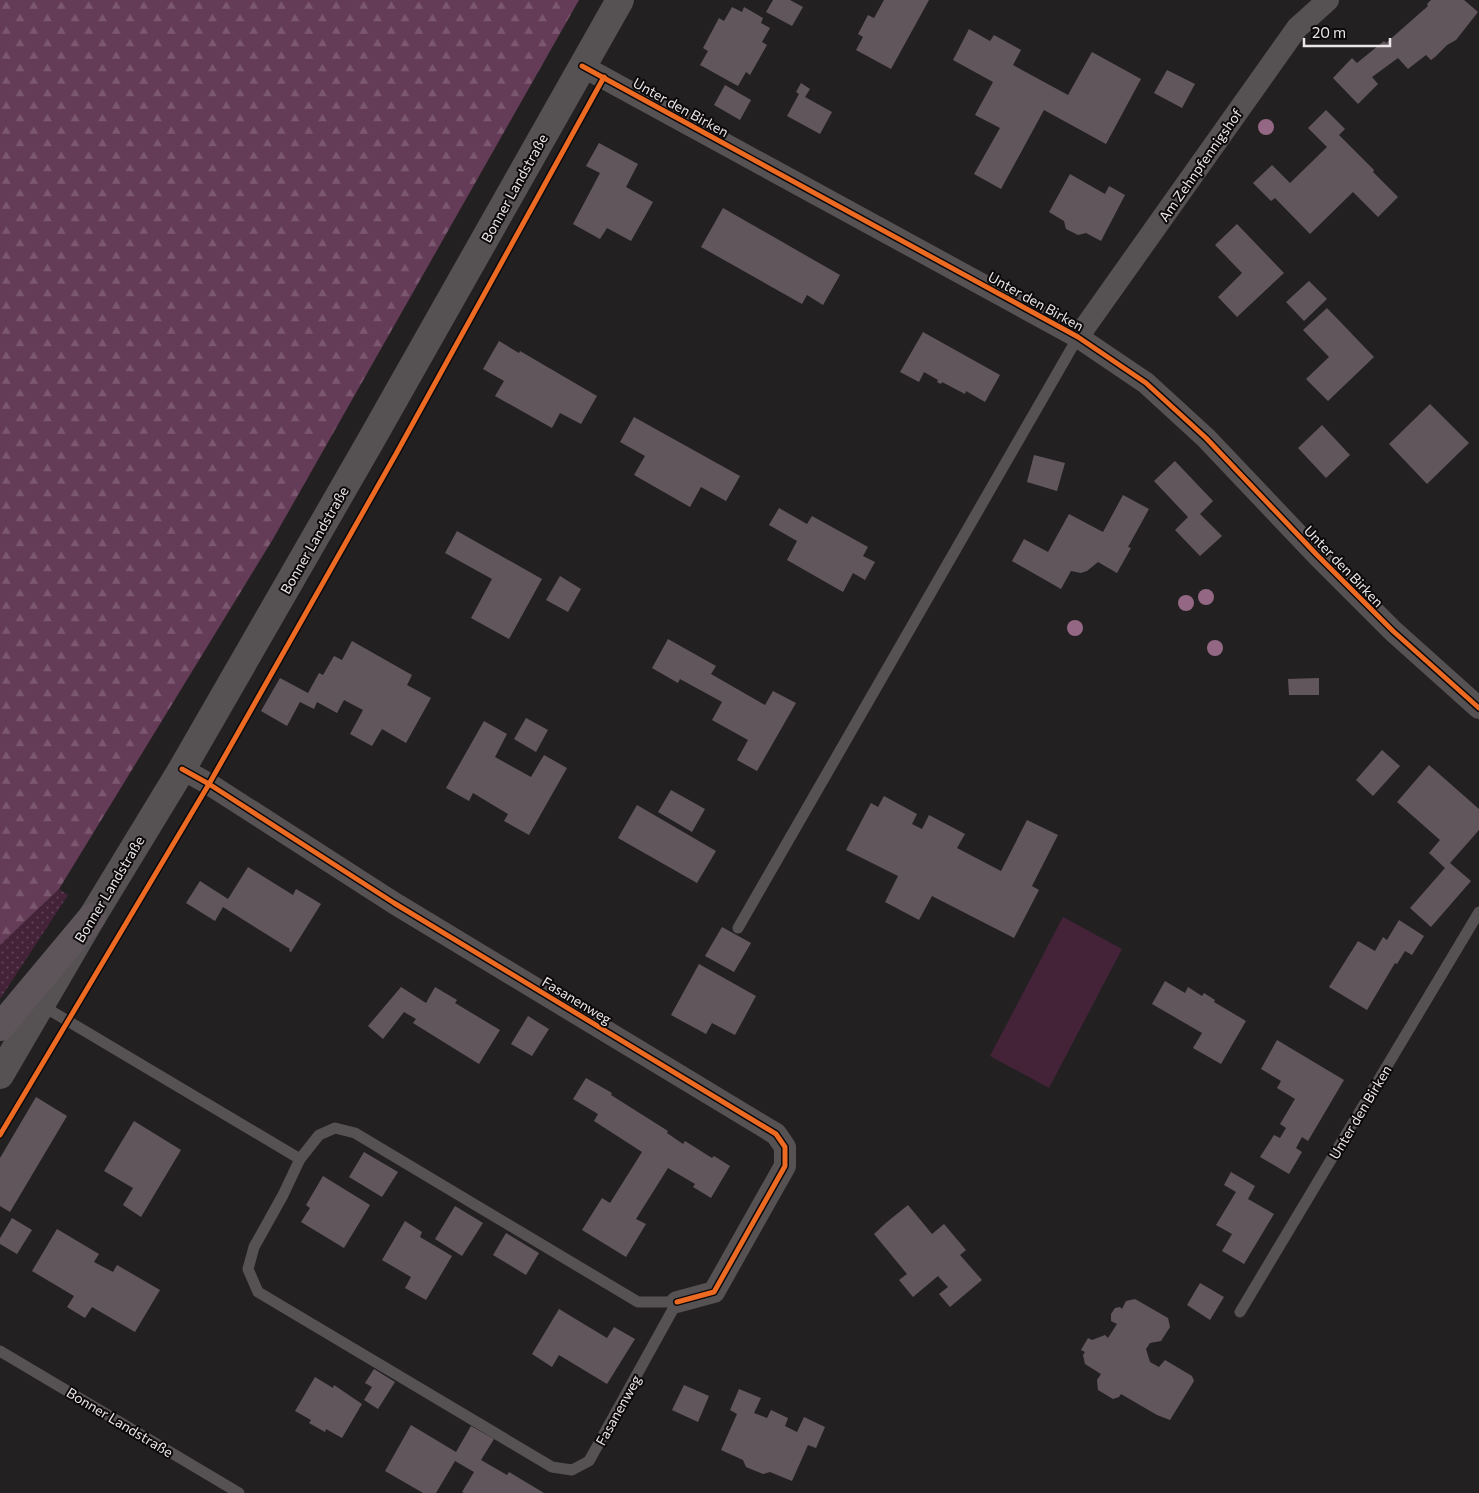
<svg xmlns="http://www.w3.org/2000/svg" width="1479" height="1493" font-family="Commissioner,sans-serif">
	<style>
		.grass { fill: url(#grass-dots) }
		.forest { fill: url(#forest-firs) }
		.pitch { fill: #442339 }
		.building { fill: #62565d }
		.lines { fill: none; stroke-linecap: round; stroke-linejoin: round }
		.lane { stroke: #565254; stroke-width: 11 }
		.street { stroke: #565254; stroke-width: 22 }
		.secondary { stroke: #565254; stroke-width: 28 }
		.highway { stroke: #5e555a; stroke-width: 28 }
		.cycleway-casing { stroke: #0c090b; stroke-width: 8 }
		.cycleway { stroke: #ed6a23; stroke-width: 5 }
		.tree { fill: #946884 }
		.labels { text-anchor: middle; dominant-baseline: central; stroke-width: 4; stroke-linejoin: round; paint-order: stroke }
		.street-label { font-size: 14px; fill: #eae6e8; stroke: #0c090b }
	</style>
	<defs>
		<pattern id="grass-dots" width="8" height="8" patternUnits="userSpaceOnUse" patternTransform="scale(1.25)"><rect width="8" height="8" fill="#442339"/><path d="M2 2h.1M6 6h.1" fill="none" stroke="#5f4356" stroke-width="1.8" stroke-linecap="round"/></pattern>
		<pattern id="forest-firs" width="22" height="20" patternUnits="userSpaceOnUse" patternTransform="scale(1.25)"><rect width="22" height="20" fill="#653c57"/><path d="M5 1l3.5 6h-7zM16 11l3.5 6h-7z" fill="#7b586f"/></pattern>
	</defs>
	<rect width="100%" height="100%" fill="#232022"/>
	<polygon class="grass" points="59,889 68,895 0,999 0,945"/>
	<polygon class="forest" points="0,0 579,0 273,539 59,889 0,945"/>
	<polygon class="pitch" points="1063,917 1122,949 1049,1088 990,1056"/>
	<g class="building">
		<polygon points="773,0 790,0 803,7 792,26 766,12"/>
		<polygon points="884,0 929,0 891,69 856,50 863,37 858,34 868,15 874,18"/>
		<polygon points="1431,0 1464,0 1478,12 1456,40 1447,45 1435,57 1431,60 1426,55 1408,69 1398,58 1372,77 1378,84 1358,104 1333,78 1352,58 1357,63 1384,41 1386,43 1428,6 1427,4"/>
		<polygon points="732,7 742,12 744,7 763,18 761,23 770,28 762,42 767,45 750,75 746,72 738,86 700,65 708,51 703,48 719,18 724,21"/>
		<polygon points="969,29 990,41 994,35 1021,50 1013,65 1068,95 1092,52 1141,79 1106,144 1044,110 1001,189 974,174 1000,128 975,115 993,82 953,60"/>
		<polygon points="1167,70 1195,84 1182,108 1154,93"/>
		<polygon points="801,83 810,89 805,97 832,112 820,134 787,116 799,94 796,92"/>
		<polygon points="725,85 751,100 740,120 714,105"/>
		<polygon points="1326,110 1345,129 1339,135 1374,170 1373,172 1398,197 1378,217 1353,192 1310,234 1275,198 1271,201 1253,183 1272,165 1290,183 1327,147 1308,128"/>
		<polygon points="599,143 638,164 626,187 653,202 631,241 607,228 600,239 573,224 600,173 586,166"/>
		<polygon points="1070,174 1105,194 1109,186 1125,195 1101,241 1086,233 1078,235 1066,229 1064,221 1049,212"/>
		<polygon points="723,208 840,275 823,305 807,295 802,304 701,247"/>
		<polygon points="1237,224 1284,273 1237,317 1218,297 1242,273 1215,245"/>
		<polygon points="1309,281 1327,299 1304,321 1286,302"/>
		<polygon points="1327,308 1374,357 1328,401 1306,379 1329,357 1303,330"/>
		<polygon points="923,332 1000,375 985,402 966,391 965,394 942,382 941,384 937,382 938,380 924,372 919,382 900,372"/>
		<polygon points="499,341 519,353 520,351 597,396 581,424 560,413 552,428 495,396 504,381 483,369"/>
		<polygon points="1430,404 1469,443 1427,484 1389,444"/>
		<polygon points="634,417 740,476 726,501 701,487 690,507 634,475 645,456 620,442"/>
		<polygon points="1322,425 1350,455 1326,478 1298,448"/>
		<polygon points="1034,455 1065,463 1057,491 1027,482"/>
		<polygon points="1175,461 1213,501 1200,514 1222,536 1200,556 1175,530 1188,517 1154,481"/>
		<polygon points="1123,495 1149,509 1128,547 1131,548 1117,573 1098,562 1087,571 1081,573 1071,571 1061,589 1012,561 1024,539 1048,552 1069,514 1103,532"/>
		<polygon points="779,508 807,524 812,516 868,547 863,556 875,562 865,580 853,573 843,592 787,560 797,541 769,525"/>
		<polygon points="457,531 542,579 509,639 471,618 492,579 445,553"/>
		<polygon points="560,576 581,589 568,612 546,600"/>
		<polygon points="668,639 716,666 711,674 765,705 773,691 796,703 757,771 737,760 748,740 712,720 722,702 680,679 678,683 652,668"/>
		<polygon points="352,641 412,675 407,685 431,698 406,743 382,729 372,746 350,734 363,710 344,700 337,713 317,702 314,709 300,702 287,726 261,711 280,678 308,693 319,673 323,675 334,656 342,660"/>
		<polygon points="1319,678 1319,695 1289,695 1288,679"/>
		<polygon points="526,718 548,730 536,752 514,739"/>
		<polygon points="484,721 507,734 495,757 531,777 544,755 567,768 529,835 504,821 508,814 473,793 469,801 446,788"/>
		<polygon points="1382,750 1400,766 1373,796 1356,780"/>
		<polygon points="1429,765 1479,809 1479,830 1450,863 1471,881 1431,927 1410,908 1445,868 1429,853 1440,840 1397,802"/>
		<polygon points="671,790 705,809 692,832 658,812"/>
		<polygon points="884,796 917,814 912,824 922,829 929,815 965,834 957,848 1001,871 1027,820 1058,835 1032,886 1039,890 1014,938 932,896 919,920 885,902 898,876 846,850 871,803 878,807"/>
		<polygon points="637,805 716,851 697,883 618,838"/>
		<polygon points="248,867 293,895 296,889 321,904 291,952 289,951 290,949 223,907 215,921 186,903 200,881 228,899"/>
		<polygon points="1399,920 1424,936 1412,955 1405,951 1397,964 1395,963 1367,1010 1329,987 1358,941 1375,951 1383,937 1387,940"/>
		<polygon points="722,927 751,943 734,972 705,956"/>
		<polygon points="699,964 756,996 735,1035 712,1023 706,1034 671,1015"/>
		<polygon points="1165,981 1185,993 1188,987 1202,996 1204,993 1215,1000 1214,1002 1246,1021 1221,1064 1193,1048 1202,1033 1152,1004"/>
		<polygon points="401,987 426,1003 435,987 457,1000 455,1003 500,1030 479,1064 413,1023 416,1019 404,1012 383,1039 368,1026"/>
		<polygon points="528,1016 549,1029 532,1056 511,1044"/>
		<polygon points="1277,1040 1344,1080 1308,1141 1302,1137 1296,1148 1302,1152 1289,1174 1260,1157 1274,1135 1280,1138 1286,1128 1280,1124 1295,1099 1277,1088 1281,1081 1261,1069"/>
		<polygon points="586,1078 612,1093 611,1095 668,1131 667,1133 683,1144 685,1141 712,1158 714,1156 730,1166 711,1198 693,1187 695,1184 668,1168 636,1219 646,1224 626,1257 582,1230 602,1198 610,1203 642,1152 594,1121 598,1114 573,1099"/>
		<polygon points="36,1097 67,1116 10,1212 0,1206 0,1158"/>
		<polygon points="134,1121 181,1150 141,1217 123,1205 133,1188 104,1171"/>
		<polygon points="364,1152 398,1172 382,1197 349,1177"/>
		<polygon points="1231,1172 1255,1186 1248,1199 1274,1214 1244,1264 1222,1251 1232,1234 1216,1225 1236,1192 1224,1185"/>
		<polygon points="323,1176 370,1205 344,1248 301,1222 310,1208 306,1205"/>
		<polygon points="908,1205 932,1234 944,1224 966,1250 960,1255 982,1280 950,1307 939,1294 948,1287 938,1276 913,1297 899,1280 907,1274 874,1234 887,1222"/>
		<polygon points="455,1206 483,1223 462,1256 435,1239"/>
		<polygon points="12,1218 32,1230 17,1254 0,1244 0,1238"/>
		<polygon points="405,1221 422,1232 420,1237 452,1256 426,1300 405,1288 411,1277 382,1260"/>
		<polygon points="57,1229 99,1254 94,1262 113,1272 117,1265 160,1290 135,1332 92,1307 85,1318 67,1307 74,1296 32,1271"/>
		<polygon points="506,1233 539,1253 526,1275 493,1255"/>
		<polygon points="1200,1283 1224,1297 1210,1320 1187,1305"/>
		<polygon points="1135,1299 1168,1318 1170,1327 1161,1341 1150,1343 1146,1349 1150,1362 1159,1367 1165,1360 1192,1376 1194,1381 1170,1420 1157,1415 1121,1394 1119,1397 1113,1399 1098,1390 1097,1380 1101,1374 1085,1364 1083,1355 1085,1352 1081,1350 1088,1338 1092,1340 1105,1335 1108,1338 1117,1324 1111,1321 1111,1314 1115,1308 1120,1307 1122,1309 1126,1301"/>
		<polygon points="559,1309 607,1338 614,1327 635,1339 607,1384 559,1355 552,1367 532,1354"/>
		<polygon points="374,1369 395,1382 378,1409 364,1400 372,1387 365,1383"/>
		<polygon points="315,1377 333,1388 334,1385 362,1404 342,1438 326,1429 325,1432 309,1423 311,1420 295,1411"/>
		<polygon points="684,1385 709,1396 698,1422 672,1410"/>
		<polygon points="739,1389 761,1398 754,1413 767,1418 771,1410 788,1418 785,1426 797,1432 804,1417 825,1427 816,1448 808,1445 792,1481 770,1472 763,1474 746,1467 743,1460 721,1450 737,1414 730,1410"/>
		<polygon points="411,1425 456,1452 471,1426 494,1439 481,1460 507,1475 509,1472 544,1493 464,1493 462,1492 474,1472 455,1461 436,1493 423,1493 385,1471"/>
	</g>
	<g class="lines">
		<g class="lane">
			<polyline points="738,928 1078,337"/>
			<polyline points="41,1005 300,1159"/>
			<polygon points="335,1128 355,1133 638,1302 677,1302 589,1461 572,1470 552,1467 258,1292 248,1269 254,1247 283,1195 300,1159 319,1135"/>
			<polyline points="1240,1312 1479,912"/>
			<polyline points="0,1351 239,1493"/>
		</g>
		<g class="street">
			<polyline points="582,66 1078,337 1146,383 1206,438 1317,555 1393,631 1479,708"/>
			<polyline points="1078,337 1297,28 1328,0"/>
			<polyline points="182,769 209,784 394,903 776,1134 785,1147 785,1166 714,1292 677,1302"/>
		</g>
		<polyline class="secondary" points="0,1075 92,917 182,769 370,442 620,0"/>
		<polyline class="highway" points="0,1027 92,917"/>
		<defs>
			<g id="cycleway">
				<polyline points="582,66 1078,337 1146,383 1206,438 1317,555 1393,631 1479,708"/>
				<polyline points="182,769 209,784 394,903 776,1134 785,1147 785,1166 714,1292 677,1302"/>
				<polyline points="0,1135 209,784 396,454 604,77"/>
			</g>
		</defs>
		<use href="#cycleway" class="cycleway-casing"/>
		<use href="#cycleway" class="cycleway"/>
	</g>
	<g class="tree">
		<circle cx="1266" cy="127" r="8"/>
		<circle cx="1206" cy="597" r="8"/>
		<circle cx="1186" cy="603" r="8"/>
		<circle cx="1075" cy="628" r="8"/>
		<circle cx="1215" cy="648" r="8"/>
	</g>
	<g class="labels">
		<g class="street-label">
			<text transform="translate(681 107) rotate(29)">Unter den Birken</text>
			<text transform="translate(1200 165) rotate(-55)">Am Zehnpfennigshof</text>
			<text transform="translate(514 188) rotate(-61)">Bonner Landstraße</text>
			<text transform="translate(1036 301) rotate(29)">Unter den Birken</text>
			<text transform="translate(314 540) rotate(-60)">Bonner Landstraße</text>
			<text transform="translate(1344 566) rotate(46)">Unter den Birken</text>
			<text transform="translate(109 889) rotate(-59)">Bonner Landstraße</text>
			<text transform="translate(577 1000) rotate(31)">Fasanenweg</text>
			<text transform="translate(1360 1112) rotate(-59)">Unter den Birken</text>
			<text transform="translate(618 1410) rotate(-61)">Fasanenweg</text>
			<text transform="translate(120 1422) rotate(31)">Bonner Landstraße</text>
		</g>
	</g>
	<path d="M1304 38v8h86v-8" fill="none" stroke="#eae6e8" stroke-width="2.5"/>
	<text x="1312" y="38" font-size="15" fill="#eae6e8" stroke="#0c090b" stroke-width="4" paint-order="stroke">20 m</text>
</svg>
